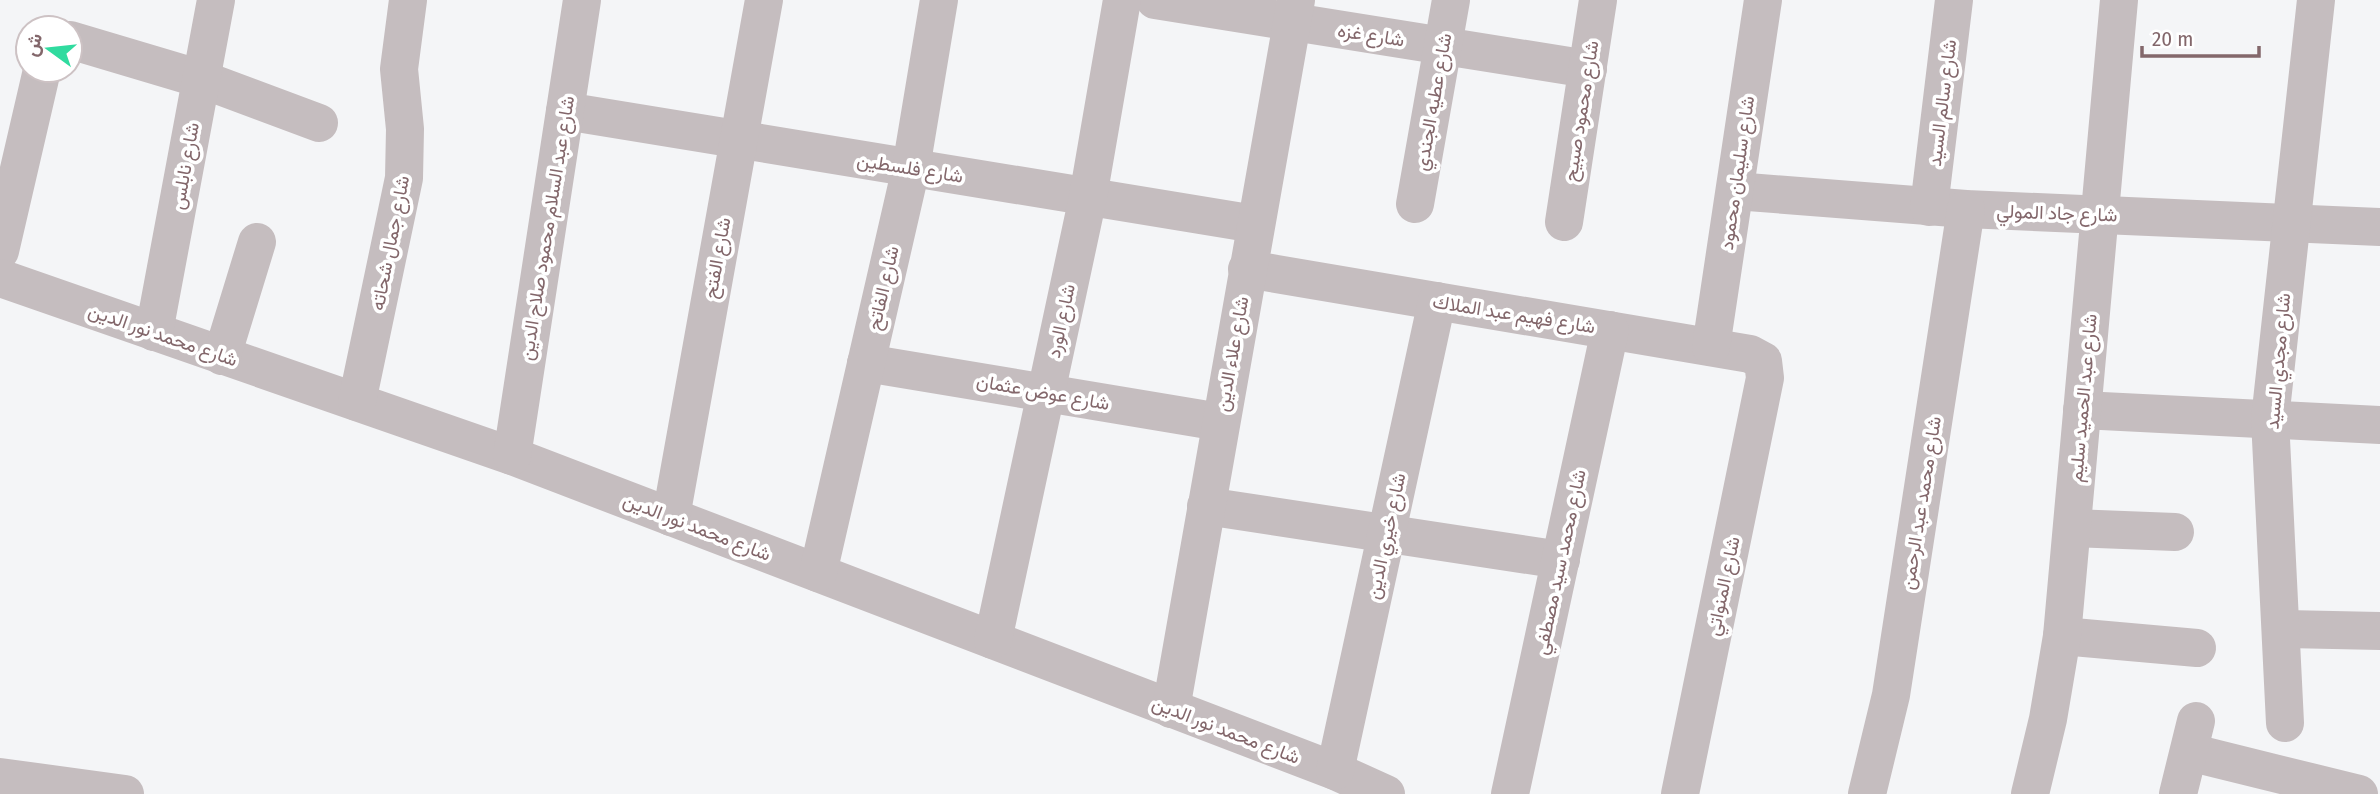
<svg xmlns="http://www.w3.org/2000/svg" width="2380" height="794" font-family="'Fira Sans Condensed',Vazirmatn,sans-serif">
	<style>
		.lines { fill: none; stroke-linecap: round; stroke-linejoin: round }
		.minor { stroke: #c5bdbf; stroke-width: 38 }
		.labels { text-anchor: middle; dominant-baseline: central; stroke-width: 7; stroke-linejoin: round; paint-order: stroke }
		.street-label { font-size: 19px; fill: #83676b; stroke: #fff }
	</style>
	<rect width="100%" height="100%" fill="#f4f5f7"/>
	<g class="lines">
		<g class="minor">
			<polyline points="1155,0 1588,69"/>
			<polyline points="70,40 201,79 319,123"/>
			<polyline points="565,111 1255,224"/>
			<polyline points="1735,191 1966,209 2380,227"/>
			<polyline points="1415,204 1451,0"/>
			<polyline points="1929,207 1954,0"/>
			<polyline points="1564,222 1598,0"/>
			<polyline points="0,251 42,70"/>
			<polyline points="1247,269 1750,354 1763,361 1765,378 1680,794"/>
			<polyline points="0,278 512,456 1335,771 1386,794"/>
			<polyline points="154,332 216,0"/>
			<polyline points="1711,347 1763,0"/>
			<polyline points="222,356 257,242"/>
			<polyline points="866,363 1220,422"/>
			<polyline points="357,402 404,178 405,129 399,69 408,0"/>
			<polyline points="2082,410 2380,425"/>
			<polyline points="512,456 582,0"/>
			<polyline points="1206,506 1561,560"/>
			<polyline points="671,517 764,0"/>
			<polyline points="2072,528 2175,532"/>
			<polyline points="818,573 911,168 939,0"/>
			<polyline points="2282,629 2380,631"/>
			<polyline points="2062,636 2197,648"/>
			<polyline points="993,640 1088,197 1122,0"/>
			<polyline points="1171,709 1296,0"/>
			<polyline points="2285,723 2270,419 2316,0"/>
			<polyline points="2189,752 2359,794"/>
			<polyline points="1335,771 1437,301"/>
			<polyline points="0,777 125,794"/>
			<polyline points="1510,794 1610,330"/>
			<polyline points="1867,794 1891,695 1966,209"/>
			<polyline points="2030,794 2048,719 2062,636 2119,0"/>
			<polyline points="2178,794 2196,721"/>
		</g>
	</g>
	<g class="labels">
		<g class="street-label">
			<text transform="translate(1371 35) rotate(9)">شارع غزه</text>
			<text transform="translate(1433 102) rotate(-80)">شارع عطيه الجندي</text>
			<text transform="translate(1942 103) rotate(-83)">شارع سالم السيد</text>
			<text transform="translate(1581 111) rotate(-81)">شارع محمود صبيح</text>
			<text transform="translate(185 166) rotate(-80)">شارع نابلس</text>
			<text transform="translate(910 168) rotate(9)">شارع فلسطين</text>
			<text transform="translate(1737 173) rotate(-82)">شارع سليمان محمود</text>
			<text transform="translate(2057 213) rotate(2)">شارع جاد المولي</text>
			<text transform="translate(547 228) rotate(-81)">شارع عبد السلام محمود صلاح الدين</text>
			<text transform="translate(390 243) rotate(-79)">شارع جمال شحاته</text>
			<text transform="translate(717 258) rotate(-80)">شارع الفتح</text>
			<text transform="translate(883 288) rotate(-77)">شارع الفاتح</text>
			<text transform="translate(1514 314) rotate(9)">شارع فهيم عبد الملاك</text>
			<text transform="translate(1061 321) rotate(-78)">شارع الورد</text>
			<text transform="translate(163 335) rotate(19)">شارع محمد نور الدين</text>
			<text transform="translate(1232 354) rotate(-80)">شارع علاء الدين</text>
			<text transform="translate(2278 361) rotate(-85)">شارع مجدي السيد</text>
			<text transform="translate(1043 392) rotate(10)">شارع عوض عثمان</text>
			<text transform="translate(2083 398) rotate(-85)">شارع عبد الحميد سليم</text>
			<text transform="translate(1921 503) rotate(-81)">شارع محمد عبد الرحمن</text>
			<text transform="translate(697 527) rotate(21)">شارع محمد نور الدين</text>
			<text transform="translate(1386 536) rotate(-78)">شارع خيري الدين</text>
			<text transform="translate(1560 562) rotate(-78)">شارع محمد سيد مصطفي</text>
			<text transform="translate(1723 586) rotate(-78)">شارع المنواتي</text>
			<text transform="translate(1226 730) rotate(21)">شارع محمد نور الدين</text>
		</g>
	</g>
	<g transform="translate(49 49) rotate(285)"><circle r="33" fill="#ffffff" stroke="#cdc2c4" stroke-width="2"/>
	<path d="M0-5L12 26L0 18L-12 26Z" fill="#30db9f"/>
	<text y="-10" font-size="19" font-weight="bold" text-anchor="middle" fill="#83676b">ش</text>
	</g>
	<path d="M2142 46v10h117v-10" fill="none" stroke="#83676b" stroke-width="3.5"/>
	<text x="2152" y="46" font-size="21" fill="#83676b" stroke="#ffffff" stroke-width="5" paint-order="stroke">20 m</text>
</svg>
